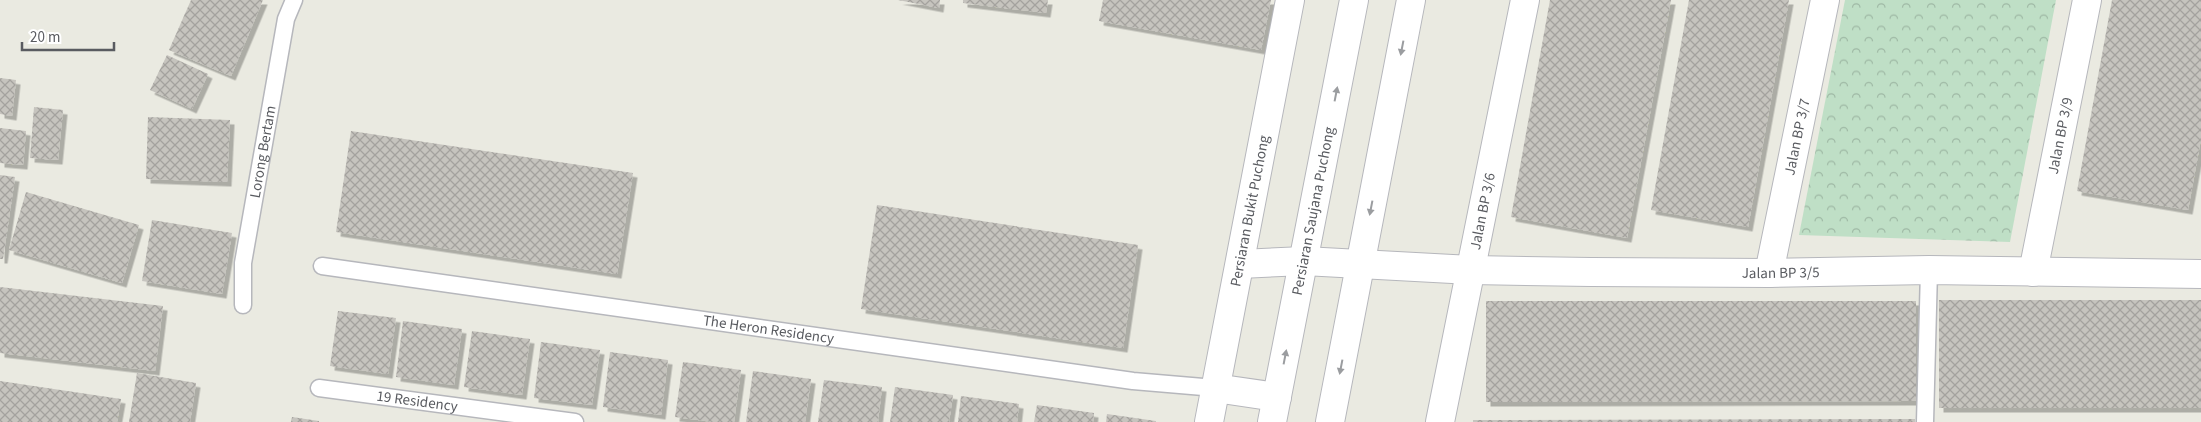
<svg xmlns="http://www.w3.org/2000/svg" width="2201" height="422" font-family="'Source Sans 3',sans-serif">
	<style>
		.park { fill: url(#park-crowns) }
		.building { fill: url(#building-cross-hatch); filter: url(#shadow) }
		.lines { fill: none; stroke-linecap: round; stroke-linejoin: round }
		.service-casing { stroke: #b6b7bc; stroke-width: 19 }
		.minor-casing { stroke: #b6b7bc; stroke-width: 30 }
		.tertiary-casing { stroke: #b6b7bc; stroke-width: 30 }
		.service { stroke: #fff; stroke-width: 16 }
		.minor { stroke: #fff; stroke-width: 28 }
		.tertiary { stroke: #fff; stroke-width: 28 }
		.oneway { fill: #9b9da0 }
		.labels { text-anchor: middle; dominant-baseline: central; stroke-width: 5; stroke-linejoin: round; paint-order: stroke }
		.street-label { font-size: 15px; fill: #595b60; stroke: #fff }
	</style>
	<defs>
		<pattern id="park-crowns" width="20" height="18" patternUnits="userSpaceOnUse" patternTransform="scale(1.25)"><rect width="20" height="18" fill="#bfdfc6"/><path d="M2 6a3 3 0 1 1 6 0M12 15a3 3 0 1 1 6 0" fill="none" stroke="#9eb8a4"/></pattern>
		<pattern id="building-cross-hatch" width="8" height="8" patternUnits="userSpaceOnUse" patternTransform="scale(1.25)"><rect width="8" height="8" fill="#c6c4be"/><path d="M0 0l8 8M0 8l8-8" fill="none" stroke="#a4a29e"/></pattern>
		<filter id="shadow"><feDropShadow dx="4.5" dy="4.5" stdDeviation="0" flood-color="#0004"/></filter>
	</defs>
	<rect width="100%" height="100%" fill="#eaeae1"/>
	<polygon class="park" points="1845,0 2056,0 2010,242 1799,235"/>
	<g class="building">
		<polygon points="191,0 263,0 231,76 169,50"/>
		<polygon points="898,0 940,0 939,8"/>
		<polygon points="963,0 1048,0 1046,13 963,3"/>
		<polygon points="1103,0 1271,0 1261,50 1099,21"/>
		<polygon points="1550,0 1671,0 1627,238 1511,217"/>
		<polygon points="1689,0 1789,0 1748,227 1651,210"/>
		<polygon points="2112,0 2201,0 2201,139 2188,210 2077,191"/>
		<polygon points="167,55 208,74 192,109 150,90"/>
		<polygon points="0,78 16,80 12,116 0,114"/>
		<polygon points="34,107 63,110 58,160 30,158"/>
		<polygon points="148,117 230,120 227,182 146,179"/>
		<polygon points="0,128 26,131 23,165 0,163"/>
		<polygon points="351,131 633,173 617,274 336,232"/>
		<polygon points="0,175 15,177 3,259 0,259"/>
		<polygon points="26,192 139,225 122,283 9,250"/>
		<polygon points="877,205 1138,245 1123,348 861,309"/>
		<polygon points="152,220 232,233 222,294 142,281"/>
		<polygon points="0,287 163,306 155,371 0,353"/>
		<rect x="1939" y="300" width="262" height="108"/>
		<polygon points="1486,301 1916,301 1916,401 1486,402"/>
		<polygon points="338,311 396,318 388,374 330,366"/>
		<polygon points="403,321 462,329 454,385 396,377"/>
		<polygon points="472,331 530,339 522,395 464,387"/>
		<polygon points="541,342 600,350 592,405 534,398"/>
		<polygon points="610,352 668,360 661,415 603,407"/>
		<polygon points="683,362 741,370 734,422 713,422 675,417"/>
		<polygon points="753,371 811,379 805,422 746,422"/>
		<polygon points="137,373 196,383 190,422 129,422"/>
		<polygon points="824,380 882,387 878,422 818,422"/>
		<polygon points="0,381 121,399 117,422 0,422"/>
		<polygon points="895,387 953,395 949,422 890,422"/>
		<polygon points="961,396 1019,404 1017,422 958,422"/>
		<polygon points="1037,405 1094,413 1093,422 1034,422"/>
		<polygon points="1107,414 1156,421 1156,422 1106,422"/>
		<polygon points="292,417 319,421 319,422 291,422"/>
		<polygon points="1915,419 1915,422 1473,422 1473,420"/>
	</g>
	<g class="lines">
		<defs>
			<g id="service">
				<path id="s1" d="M322 266 1133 381 1215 388"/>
				<path id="s2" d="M243 305V263L286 19 294 0"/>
				<path id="s3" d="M319 388 575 422"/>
				<polyline points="1925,422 1929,270"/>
			</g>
			<g id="minor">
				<path id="s4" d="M1240 264 1304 261 1471 270 1591 272 1769 273 1929 270 2201 274"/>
				<path id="s5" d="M2033 272 2087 0"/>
				<path id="s6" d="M1769 273 1825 0"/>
				<polyline points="1215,388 1277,397"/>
				<path id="s7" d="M1209 422 1290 0"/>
				<path id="s8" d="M1440 422 1525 0"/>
			</g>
			<g id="tertiary">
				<path id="s9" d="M1272 422 1354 0"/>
				<polyline points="1330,422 1411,0"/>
			</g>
		</defs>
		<use href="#service" class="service-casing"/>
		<use href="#minor" class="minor-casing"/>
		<use href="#tertiary" class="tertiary-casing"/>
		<use href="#service" class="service"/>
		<use href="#minor" class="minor"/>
		<use href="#tertiary" class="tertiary"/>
	</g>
	<defs><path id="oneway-solid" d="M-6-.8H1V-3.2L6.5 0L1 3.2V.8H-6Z" transform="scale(1.25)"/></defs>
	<g class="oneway">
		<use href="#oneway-solid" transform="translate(1402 48) rotate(101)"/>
		<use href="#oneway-solid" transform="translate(1336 94) rotate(-79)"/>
		<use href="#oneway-solid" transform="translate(1371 208) rotate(101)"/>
		<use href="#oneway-solid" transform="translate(1285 357) rotate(-79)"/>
		<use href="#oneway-solid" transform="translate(1341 367) rotate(101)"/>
	</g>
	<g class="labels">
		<g class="street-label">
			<text stroke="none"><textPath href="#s5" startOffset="139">Jalan BP 3/9</textPath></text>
			<text stroke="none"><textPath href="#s6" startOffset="139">Jalan BP 3/7</textPath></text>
			<text stroke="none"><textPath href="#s2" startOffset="155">Lorong Bertam</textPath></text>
			<text stroke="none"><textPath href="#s7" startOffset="215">Persiaran Bukit Puchong</textPath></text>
			<text stroke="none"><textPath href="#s9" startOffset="215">Persiaran Saujana Puchong</textPath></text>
			<text stroke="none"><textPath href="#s8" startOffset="215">Jalan BP 3/6</textPath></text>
			<text stroke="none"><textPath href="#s4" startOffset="541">Jalan BP 3/5</textPath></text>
			<text stroke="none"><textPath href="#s1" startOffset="451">The Heron Residency</textPath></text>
			<text stroke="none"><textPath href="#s3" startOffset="99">19 Residency</textPath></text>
		</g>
	</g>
	<path d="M22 42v8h92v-8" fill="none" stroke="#595b60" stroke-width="2.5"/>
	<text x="30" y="42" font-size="15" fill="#595b60" stroke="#ffffff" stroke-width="4" paint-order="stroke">20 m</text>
</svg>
